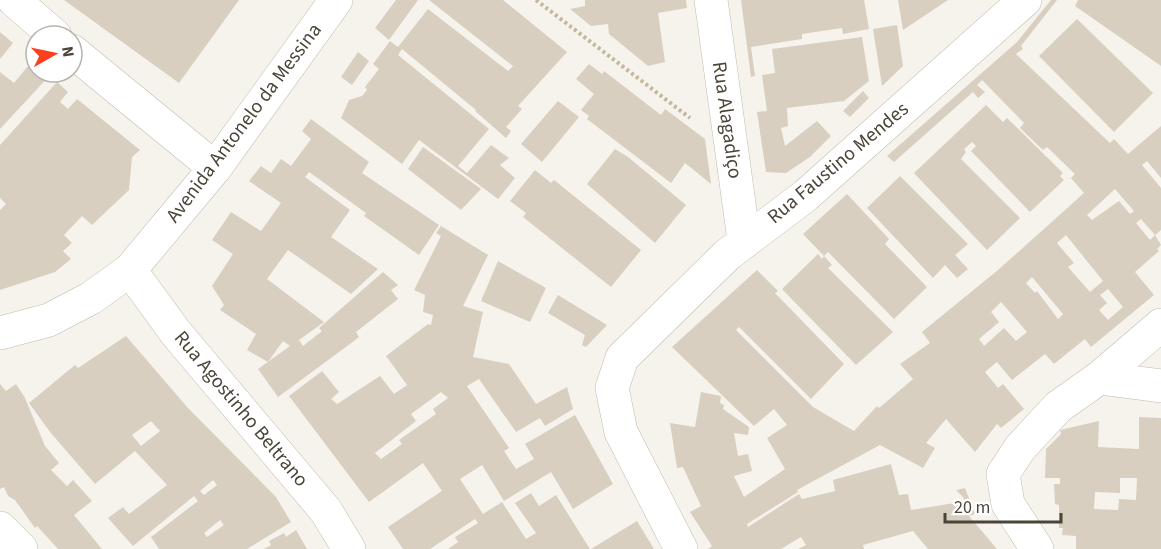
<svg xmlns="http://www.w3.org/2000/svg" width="1161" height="549" font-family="'Source Sans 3',sans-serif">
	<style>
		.building { fill: #d8cfc1; fill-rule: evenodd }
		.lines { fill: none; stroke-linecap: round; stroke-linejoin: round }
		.minor-casing { stroke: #c2bbae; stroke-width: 34 }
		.tertiary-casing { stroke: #c2bbae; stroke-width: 34 }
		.path { stroke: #c4b79f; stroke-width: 4; stroke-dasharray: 3 3; stroke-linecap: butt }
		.minor { stroke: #fff; stroke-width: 33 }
		.tertiary { stroke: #fff; stroke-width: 33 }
		.labels { text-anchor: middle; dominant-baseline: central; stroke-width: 4.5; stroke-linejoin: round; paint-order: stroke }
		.street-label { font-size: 20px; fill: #4b4439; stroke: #fff }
	</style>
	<rect width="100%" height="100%" fill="#f6f3ec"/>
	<g class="building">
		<polygon points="64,0 239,0 179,83"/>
		<polygon points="396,0 418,0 389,40 375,28"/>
		<polygon points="429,0 503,0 567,52 518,106 522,109 506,127 511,131 506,138 475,111 476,110 402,49 398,55 489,129 458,166 467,173 491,145 509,158 500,165 515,178 498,199 419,140 402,164 341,118 349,100 362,96 367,90 365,87 379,69 373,64 390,41 398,47 428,9 508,71 513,66"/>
		<polygon points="585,0 686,0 687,8 658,13 665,62 648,66 609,34 608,24 591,26 570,9 585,6"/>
		<polygon points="741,0 864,0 869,29 843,34 842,28 802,34 802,39 751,47 755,76 751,77"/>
		<polygon points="898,0 948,0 903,30"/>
		<path d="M1051 0H1057L1021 46 1023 49 1016 54 1110 143 1114 139 1128 154 1161 126V178L1147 161 1142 165 1161 188V230L1155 235 1161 245 1157 249 1159 251 1135 272 1154 295 1091 347 1085 339 1054 364 1045 354 1012 380 997 362 985 372 998 388 1003 384 1024 409 1001 428 997 424 975 452 946 419 926 443 935 448 923 468 880 445 797 490 798 492 747 524 748 527 799 494 802 499 835 491 833 480 891 464 899 495 908 494 911 510 961 502 963 509 967 508 963 497 956 490 965 488 975 514 969 516 997 549H928L913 531 863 545 864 549H798L806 545 801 537 781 549H708L712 546 690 512 701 506 683 467 677 468 670 423 695 427 701 392 721 396 720 403 724 405 723 409 749 427 748 435 734 433 738 456 748 454 752 471 734 476 744 497 785 469 767 438 787 425 774 409 754 426 672 347 757 270 778 291 775 293 844 364 811 399 739 327 736 330 813 407 854 431 877 406 879 408 913 379 900 364 930 343 922 332 998 270 1084 193 1071 178 1075 174 1047 147 1043 150 1020 128 1024 123 982 80 977 85 985 92 978 98 973 92 894 162 887 156 1017 42ZM1115 189 1134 211 1130 214 1119 201 1092 220 1087 215ZM1141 219 1155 235 1150 240 1136 223ZM1066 235 1103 281 1090 292 1068 267 1074 263 1057 243ZM1032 277 1063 314 1058 319 1037 291 1035 293 1026 283ZM1108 289 1123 307 1108 320 1099 310 1107 303 1100 295ZM1001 302 1027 332 1016 341 1004 328 984 346 979 339 999 322 991 312Z"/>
		<polygon points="1078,0 1161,0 1161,66 1075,6"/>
		<polygon points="1077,19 1153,93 1114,132 1039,56"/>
		<polygon points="897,25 903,66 882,86 873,29"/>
		<polygon points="0,32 13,43 0,59"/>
		<polygon points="862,37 869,81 844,101 787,108 788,126 781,128 785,146 817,121 831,136 810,157 786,173 766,172 757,112 767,111 762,75 775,73 772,49"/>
		<polygon points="358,52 369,61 352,85 341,77"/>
		<polygon points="33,60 36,72 51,74 0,129 0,72 14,83"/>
		<polygon points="589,64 602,74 604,71 661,115 665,109 705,139 711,184 685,163 671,183 587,119 589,116 581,110 594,94 576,79"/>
		<polygon points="57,82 68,92 60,102 68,109 77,99 140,150 132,157 129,190 92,225 82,216 64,235 72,243 63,251 71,259 55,272 0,290 0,210 6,204 0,198 0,145"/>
		<polygon points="863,91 869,98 850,117 843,111"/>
		<polygon points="558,101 579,117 542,162 521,144"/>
		<polygon points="986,105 1003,122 1007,118 1063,173 1060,176 1064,180 1030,212 971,151 976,146 972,142 964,149 966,152 961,159 1020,218 987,250 914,173"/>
		<polygon points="311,119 369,162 362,173 439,225 419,255 364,216 366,213 309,172 305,177 350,210 331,237 378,269 351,294 288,250 267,279 324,322 299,340 303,346 322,331 319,328 383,272 398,285 391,290 398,299 356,332 359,337 354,341 278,397 258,369 290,346 283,341 268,362 247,350 256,334 220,310 224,305 212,286 233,254 212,240 231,212 261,231 281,203 249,181 261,166 271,173 281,159 291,166 311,139 302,131"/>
		<polygon points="423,147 481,189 461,210 408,169"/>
		<polygon points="615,149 628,157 686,205 655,243 587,184"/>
		<polygon points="535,170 551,183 554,180 641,250 611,287 523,217 526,213 510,201"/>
		<polygon points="900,176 968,244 955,255 968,269 957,278 945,265 933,278 867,208"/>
		<polygon points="847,194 889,239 885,244 927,287 894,319 828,252 824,256 832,265 828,268 893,332 856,365 782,289 818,254 822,259 824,256 803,234"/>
		<path d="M441 226 488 255 463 306 483 312 473 357 509 364 536 404 567 387 573 409 545 426 540 418 516 432 479 379 467 386 509 448 504 451 516 469 534 459 525 444 575 415 613 484 573 509 551 472 504 501 482 465 460 479 483 514 502 502 526 539 536 533 515 503 531 493 539 506 556 495 590 549H448L458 542 455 537 478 523 475 519 430 549H403L388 527 442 491 423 463 369 502 289 396 322 371 339 392 331 399 337 404 380 376 394 394 407 385 386 356 428 324 431 325 433 315 423 312 425 295 414 290 441 236 436 233ZM441 392 448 398 433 409 436 414 399 440 402 444 381 459 375 453 416 421 411 414Z"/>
		<polygon points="498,261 546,288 530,322 481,301"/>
		<polygon points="558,295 607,325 586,347 582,345 585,335 548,313"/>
		<path d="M126 336 188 408 276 497 291 522 247 549H159L151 537 198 501 194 496 133 546 108 518 123 507 129 514 167 485 135 451 95 484 50 432 29 403 75 365 78 368ZM151 421 160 431 141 446 132 435ZM213 480 217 485 204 495 200 491ZM220 520 224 525 207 537 204 533Z"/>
		<polygon points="0,384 6,391 16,384 25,398 45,446 59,463 51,470 67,486 73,480 92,501 74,515 102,549 58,549 37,526 35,528 15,500 8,496 4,487 0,489"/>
		<path d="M1139 417 1161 418V549H1076V536L1062 535 1063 528H1059V505L1055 504 1054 484H1060V478H1045L1046 449 1061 434 1060 430 1099 421 1098 447 1139 449ZM1120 478H1137L1136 500 1119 499 1118 510 1094 509 1095 492 1120 493Z"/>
		<polygon points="637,521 654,549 591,549"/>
		<polygon points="296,530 307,549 264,549 271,545 269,541 284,533 286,537"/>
	</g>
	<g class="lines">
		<defs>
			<g id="minor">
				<polyline points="14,0 55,36"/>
				<polyline points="711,0 744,240"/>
				<polyline points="72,51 215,168"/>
				<polyline points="130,270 176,333 326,511 349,549"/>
				<polyline points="1099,378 1161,386"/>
				<polyline points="0,528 21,549"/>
				<polyline points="681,549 621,432 612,388 622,358 727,255 805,196 1025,0"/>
				<polyline points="1037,549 1008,504 1003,474 1020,448 1058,407 1099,378 1161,325"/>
			</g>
			<polyline id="tertiary" points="0,333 49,320 91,298 130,270 215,168 336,0"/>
		</defs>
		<use href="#minor" class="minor-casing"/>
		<use href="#tertiary" class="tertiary-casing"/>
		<polyline class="path" points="536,0 690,118"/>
		<use href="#minor" class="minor"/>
		<use href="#tertiary" class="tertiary"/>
	</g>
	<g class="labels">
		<g class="street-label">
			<text transform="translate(727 120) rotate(82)">Rua Alagadiço</text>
			<text transform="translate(244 123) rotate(-53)">Avenida Antonelo da Messina</text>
			<text transform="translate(838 163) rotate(-40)">Rua Faustino Mendes</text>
			<text transform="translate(241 409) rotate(50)">Rua Agostinho Beltrano</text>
		</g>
	</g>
	<g transform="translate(54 54) rotate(81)"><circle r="28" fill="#ffffff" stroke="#b7b4b0" stroke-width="1.5"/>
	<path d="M0-4.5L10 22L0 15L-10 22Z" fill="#fc3f1d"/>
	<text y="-9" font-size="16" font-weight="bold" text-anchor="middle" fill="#4b4439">N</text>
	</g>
	<path d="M945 513v9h116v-9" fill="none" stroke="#4b4439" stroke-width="3"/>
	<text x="954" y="513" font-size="18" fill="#4b4439" stroke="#ffffff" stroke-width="4.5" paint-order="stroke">20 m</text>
</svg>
